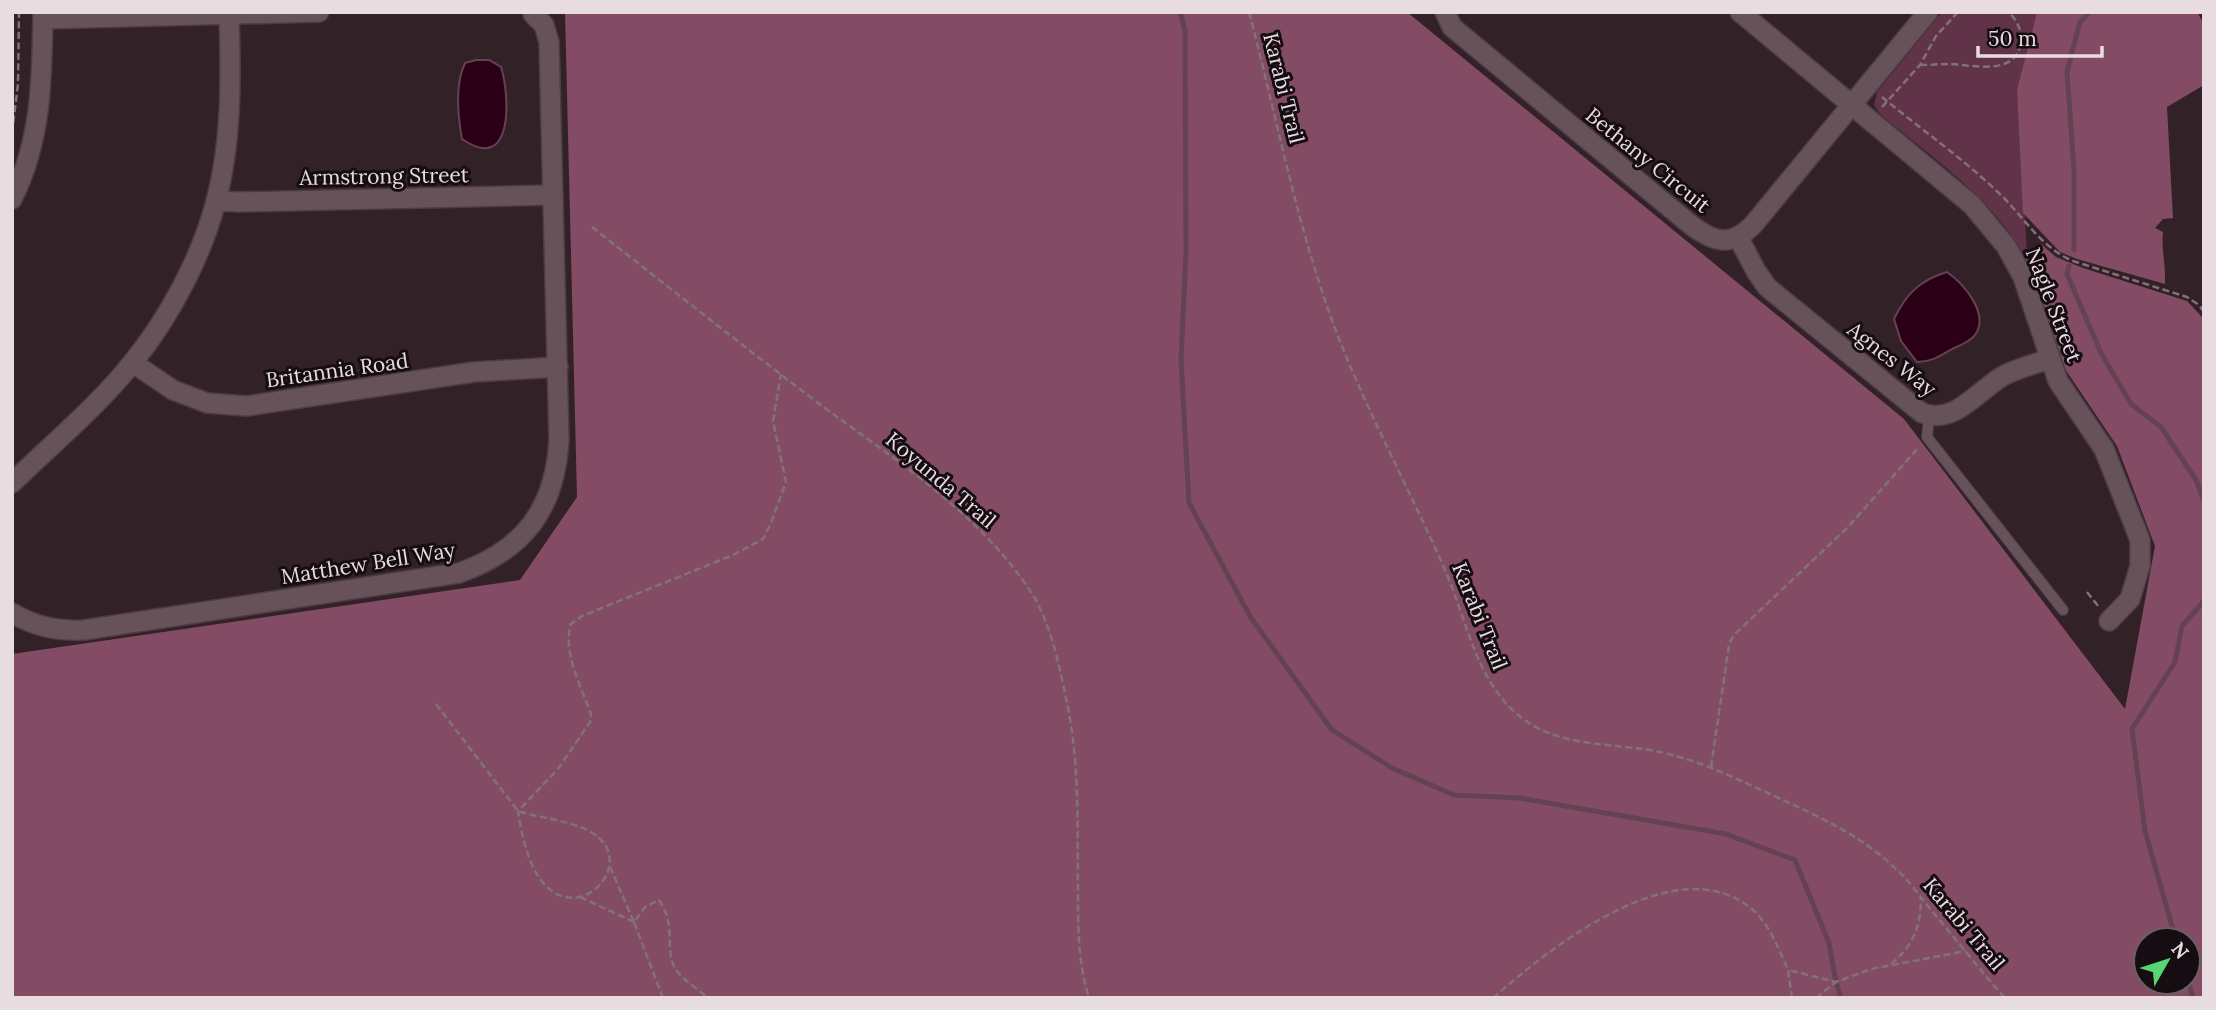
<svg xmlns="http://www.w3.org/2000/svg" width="2216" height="1010" font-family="Lora,serif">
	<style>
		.green { fill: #613348 }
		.forest { fill: #834c64; fill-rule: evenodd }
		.water { fill: #2b0016; stroke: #644253; stroke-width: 2 }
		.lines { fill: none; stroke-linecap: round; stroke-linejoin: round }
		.stream { stroke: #644253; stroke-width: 5 }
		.lane-casing { stroke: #4c3c43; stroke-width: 12 }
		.street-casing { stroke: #4c3c43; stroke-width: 22 }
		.path { stroke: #827278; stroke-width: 2.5; stroke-dasharray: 7 3.5; stroke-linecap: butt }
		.lane { stroke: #67525a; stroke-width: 10 }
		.street { stroke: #67525a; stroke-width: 19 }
		.labels { text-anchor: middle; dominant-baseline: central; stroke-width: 6; stroke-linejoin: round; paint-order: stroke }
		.street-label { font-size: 21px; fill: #e9dce1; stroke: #150d11 }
	</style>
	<rect width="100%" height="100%" fill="#332128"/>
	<path class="green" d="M1942 12H2037L2017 89 2027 254 2024 256C1992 197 1931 157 1880 114L1874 105 1877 92Z"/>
	<g class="forest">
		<path d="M565 12H1407L1904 419 2125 709 2155 546 2117 446 2063 366 2031 269 2024 256 2041 244 2056 257 2083 268 2187 301 2204 319V998H12V654L520 580 577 497ZM2146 940H2188V982H2146Z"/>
		<path d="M2037 12H2197L2204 24V85L2167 107 2173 218 2163 219 2155 228 2163 232C2161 249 2166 266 2165 284L2077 259 2060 252 2023 213 2017 89Z"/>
	</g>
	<g class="water">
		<path d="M476 60H489L501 67C510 96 514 175 462 139 458 117 455 84 465 63Z"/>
		<path d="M1947 272C1964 284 1990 314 1975 335 1971 341 1959 346 1952 349 1940 356 1932 362 1917 362L1901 341 1894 319C1906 294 1920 280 1947 272Z"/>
	</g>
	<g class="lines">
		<g class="stream">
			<polyline points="1180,12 1185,30 1186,252 1181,360 1189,503 1251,618 1332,730 1392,768 1454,795 1520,798 1726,834 1795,860 1829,943 1836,982 1841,998"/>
			<polyline points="2074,250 2074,171 2067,72 2080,22 2090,12"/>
			<polyline points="2069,266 2067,274 2101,353 2131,404 2161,427 2196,480 2204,500"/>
			<polyline points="2176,940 2145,831 2132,729 2175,662 2182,626 2204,601"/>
			<polyline points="2188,981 2193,998"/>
		</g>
		<defs>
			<polyline id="lane" points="1929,416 1927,437 2063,610"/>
			<g id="street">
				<path d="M1445 12 1452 27 1458 32 1691 225C1715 243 1731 247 1753 225L1928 12"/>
				<polyline points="1740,12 1972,205 2006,246 2023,277 2058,381 2104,449 2140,540 2140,566 2130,599 2109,621"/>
				<polyline points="43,19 319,12"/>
				<path d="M12 199C42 140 42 77 43 12"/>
				<polyline points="216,201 239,202 553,195"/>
				<path d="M1738 237 1756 271 1767 287 1922 413C1955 425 1977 391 2003 376 2017 368 2035 364 2050 359"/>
				<polyline points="133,363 173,390 207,403 247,406 474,372 558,367"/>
				<path d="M12 483C52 444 98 406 133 362 169 318 202 256 216 201 232 141 231 76 229 15"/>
				<path d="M12 613C36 627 57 631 84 630L459 573C524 550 555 509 559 440L549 42 544 25 533 14 535 12"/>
			</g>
		</defs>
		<use href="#lane" class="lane-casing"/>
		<use href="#street" class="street-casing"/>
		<g class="path">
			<path d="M1249 12C1277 118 1297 228 1336 331 1367 412 1410 490 1445 570 1468 622 1476 686 1526 721 1569 751 1628 741 1676 756 1709 765 1739 780 1770 794 1815 815 1860 834 1896 869 1909 881 1920 896 1931 910 1956 939 1979 969 2005 998"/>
			<path d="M1920 65C1930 65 1939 64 1948 64 1971 64 2016 78 2021 42 2022 30 2017 21 2009 12"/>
			<path d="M1882 97C1922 130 1965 160 2002 196 2025 219 2042 248 2073 261L2187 297 2199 305 2204 312"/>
			<polyline points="1882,107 1920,65 1936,36 1958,12"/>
			<polyline points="12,133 18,84 19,12"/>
			<path d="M592 227C667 286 742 345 818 403 894 459 978 512 1031 592 1052 625 1060 670 1068 708 1080 768 1077 832 1078 893 1078 928 1078 963 1089 998"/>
			<polyline points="2087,592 2099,607"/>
			<path d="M436 704 518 811C541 819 581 821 599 838 636 871 568 935 534 869 525 851 521 830 518 811L558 769 590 722 591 715C582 687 562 653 571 624L582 616 733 555 763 539 771 523 786 482 773 421 781 374"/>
			<polyline points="1711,767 1729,645 1733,636 1847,528 1919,447"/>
			<polyline points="610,867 634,922"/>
			<polyline points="580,897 634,922"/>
			<path d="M1891 964C1914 945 1921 926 1921 897"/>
			<path d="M663 998 634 922 645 907 659 900C677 926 664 950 675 968 682 980 698 989 708 998"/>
			<path d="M1493 998C1550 948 1677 845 1753 910 1770 925 1779 950 1788 970"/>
			<polyline points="1792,998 1788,970 1836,982 1871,969 1966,951"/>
			<polyline points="1816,998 1836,982"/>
		</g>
		<use href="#lane" class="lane"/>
		<use href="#street" class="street"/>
	</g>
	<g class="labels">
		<g class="street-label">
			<text transform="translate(1284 88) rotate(76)">Karabi Trail</text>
			<text transform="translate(1648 160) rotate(39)">Bethany Circuit</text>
			<text transform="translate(384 176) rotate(-1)">Armstrong Street</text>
			<text transform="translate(2054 305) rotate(69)">Nagle Street</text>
			<text transform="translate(1892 359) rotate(38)">Agnes Way</text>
			<text transform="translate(337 370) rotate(-8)">Britannia Road</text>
			<text transform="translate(941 480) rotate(40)">Koyunda Trail</text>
			<text transform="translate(368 563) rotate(-9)">Matthew Bell Way</text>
			<text transform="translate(1480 616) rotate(68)">Karabi Trail</text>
			<text transform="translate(1964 924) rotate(50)">Karabi Trail</text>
		</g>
	</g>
	<rect width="2216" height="1010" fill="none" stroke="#e9dce1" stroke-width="28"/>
	<g transform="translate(2167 961) rotate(51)"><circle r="33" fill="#150d11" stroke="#6a6064" stroke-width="2"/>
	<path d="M0-5L12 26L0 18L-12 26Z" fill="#58d570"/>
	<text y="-10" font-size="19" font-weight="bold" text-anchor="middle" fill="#e9dce1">N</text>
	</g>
	<path d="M1978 46v10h124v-10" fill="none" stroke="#e9dce1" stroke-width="3.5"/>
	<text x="1988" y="46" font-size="21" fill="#e9dce1" stroke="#150d11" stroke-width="5" paint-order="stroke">50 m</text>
</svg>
